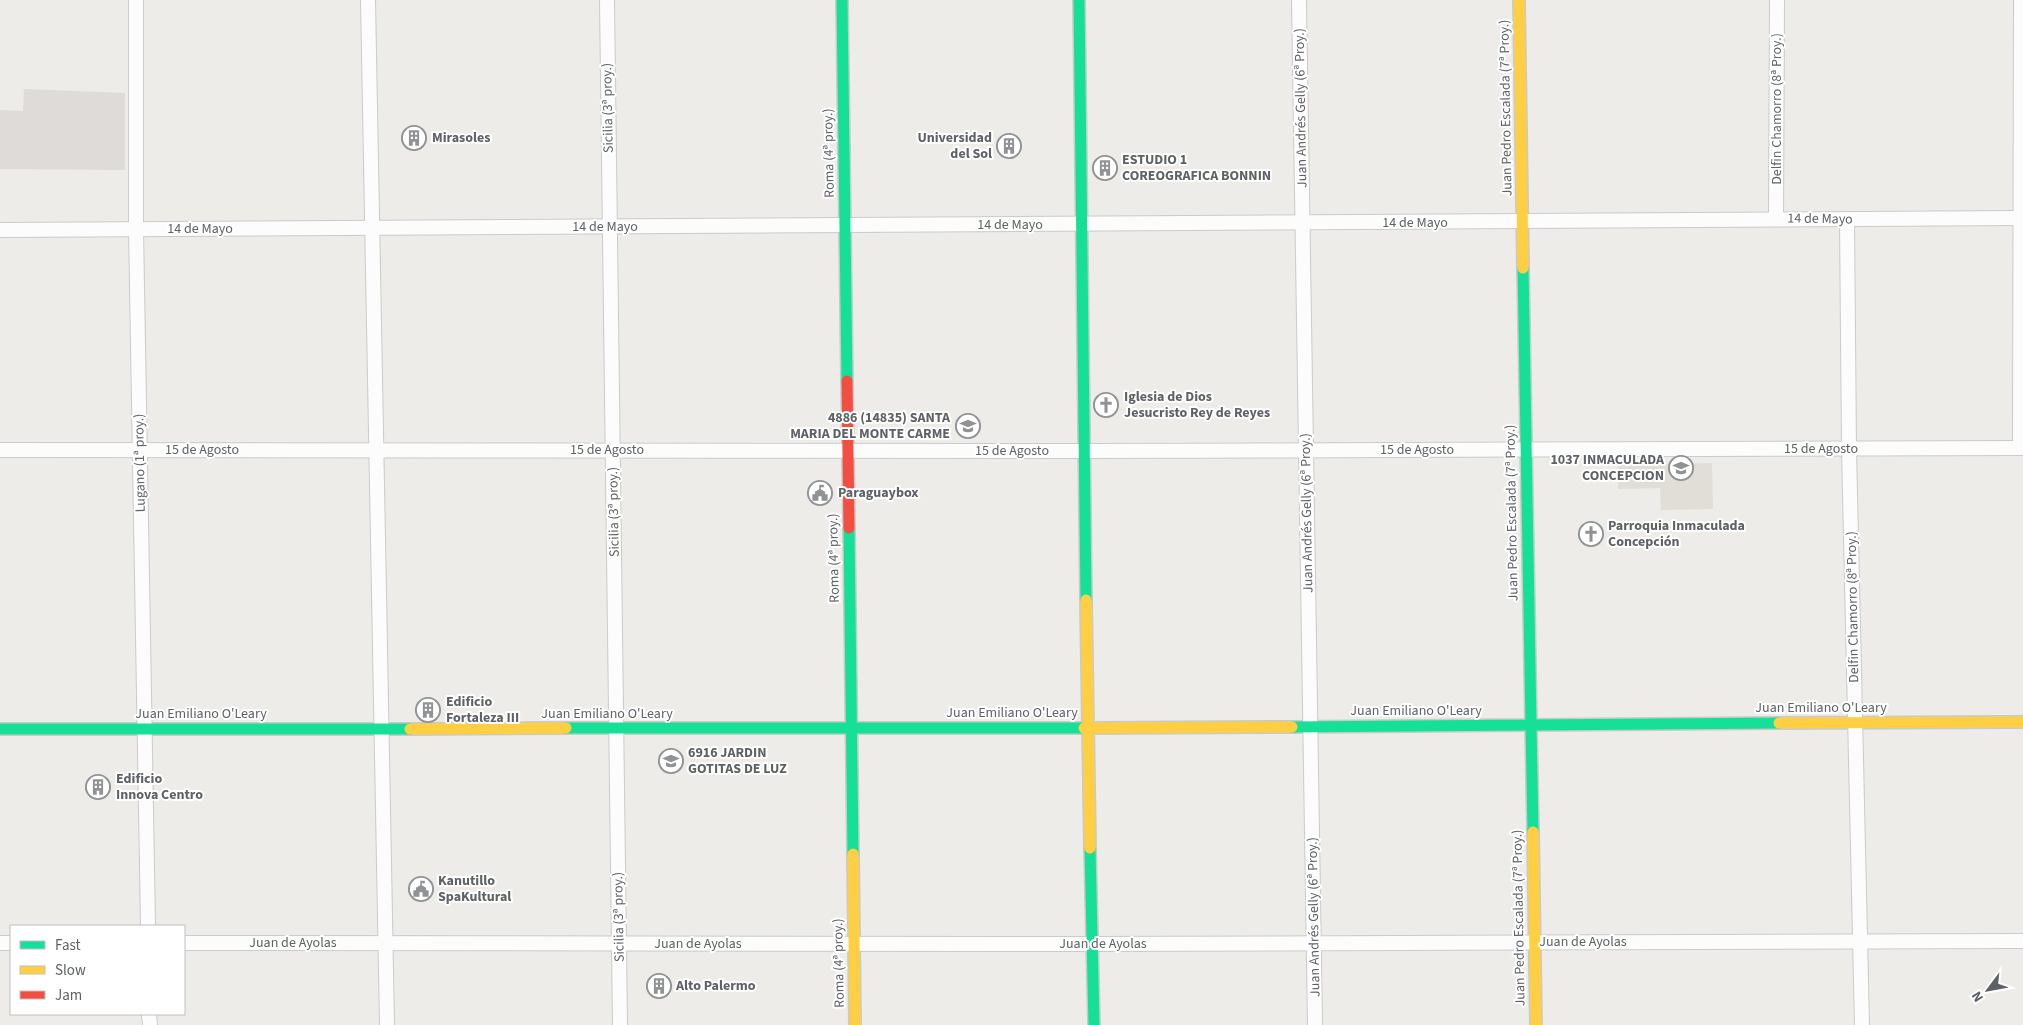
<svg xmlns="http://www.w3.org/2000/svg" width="2023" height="1025" font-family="'Source Sans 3',sans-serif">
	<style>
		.industrial { fill: #dedbd8 }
		.education { fill: #e1ded8 }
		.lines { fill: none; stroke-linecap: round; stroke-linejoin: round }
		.street-casing { stroke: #cacbca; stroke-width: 16 }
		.fast-casing { stroke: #cacaca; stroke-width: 14 }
		.slow-casing { stroke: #cacaca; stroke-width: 14 }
		.jam-casing { stroke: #cacaca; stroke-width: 14 }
		.street { stroke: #fcfcfc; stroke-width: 14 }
		.fast { stroke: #16e098; stroke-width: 11 }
		.slow { stroke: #ffcf43; stroke-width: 11 }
		.jam { stroke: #f24e42; stroke-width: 11 }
		.labels { text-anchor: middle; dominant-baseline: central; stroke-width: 4; stroke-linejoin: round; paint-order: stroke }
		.street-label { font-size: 14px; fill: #5e6266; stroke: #fff }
		.poi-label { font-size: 14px; font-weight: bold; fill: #5e6266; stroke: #fff; text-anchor: start }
	</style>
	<rect width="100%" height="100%" fill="#eeece8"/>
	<polygon class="industrial" points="24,89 125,93 125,170 0,169 0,110 23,111"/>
	<polygon class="education" points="1712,463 1713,509 1661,510 1660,488 1618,489 1618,465"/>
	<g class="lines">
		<defs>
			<g id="street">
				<polyline points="136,0 136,229 148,926"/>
				<polyline points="368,0 387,1025"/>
				<polyline points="607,0 620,1025"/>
				<polyline points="1299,0 1315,1025"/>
				<polyline points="1776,219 1777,0"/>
				<polyline points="1847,219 1849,449 1862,1025"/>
				<polyline points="0,230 2020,218"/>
				<polyline points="2020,448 2021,0"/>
				<polyline points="0,450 1084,451 2023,448"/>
				<polyline points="0,943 11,943"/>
				<polyline points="184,943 1093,944 2023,941"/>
				<polyline points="149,1014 150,1025"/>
			</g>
			<g id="fast">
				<polyline points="842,0 847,381"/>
				<polyline points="1079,0 1086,600"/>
				<polyline points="849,528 853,854"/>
				<polyline points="1292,727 1531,725 1523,268"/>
				<polyline points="566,728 1084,728"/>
				<polyline points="0,729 410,729"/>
				<polyline points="1533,832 1531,725 1779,723"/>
				<polyline points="1090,848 1094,1025"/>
			</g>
			<g id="slow">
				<polyline points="1519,0 1523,268"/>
				<polyline points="1086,600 1090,848"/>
				<polyline points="1779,723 2023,722"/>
				<polyline points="1084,728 1292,727"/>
				<polyline points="410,729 566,728"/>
				<polyline points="1533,832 1536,1025"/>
				<polyline points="853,854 855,1025"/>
			</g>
			<polyline id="jam" points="847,381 849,528"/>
		</defs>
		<use href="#street" class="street-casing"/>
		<use href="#fast" class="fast-casing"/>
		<use href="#slow" class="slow-casing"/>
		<use href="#jam" class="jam-casing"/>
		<use href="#street" class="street"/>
		<use href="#fast" class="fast"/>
		<use href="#slow" class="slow"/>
		<use href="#jam" class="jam"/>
	</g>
	<defs>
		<symbol id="building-ring" viewBox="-11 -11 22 22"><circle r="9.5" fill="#fff" stroke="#909294" stroke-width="1.5"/><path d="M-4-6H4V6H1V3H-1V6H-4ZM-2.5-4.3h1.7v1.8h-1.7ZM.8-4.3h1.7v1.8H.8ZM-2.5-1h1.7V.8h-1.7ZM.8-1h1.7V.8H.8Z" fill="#909294"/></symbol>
		<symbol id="church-ring" viewBox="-11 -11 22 22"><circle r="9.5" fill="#fff" stroke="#909294" stroke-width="1.5"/><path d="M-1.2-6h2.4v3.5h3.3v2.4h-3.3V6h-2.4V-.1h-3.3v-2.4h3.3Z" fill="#909294"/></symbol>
		<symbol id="school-ring" viewBox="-11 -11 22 22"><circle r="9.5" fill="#fff" stroke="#909294" stroke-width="1.5"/><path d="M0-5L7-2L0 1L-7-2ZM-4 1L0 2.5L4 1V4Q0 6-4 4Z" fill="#909294"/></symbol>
		<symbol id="civic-ring" viewBox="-11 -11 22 22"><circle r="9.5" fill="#fff" stroke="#909294" stroke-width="1.5"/><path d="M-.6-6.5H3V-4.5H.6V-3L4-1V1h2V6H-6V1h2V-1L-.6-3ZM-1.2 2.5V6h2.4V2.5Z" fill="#909294"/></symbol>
	</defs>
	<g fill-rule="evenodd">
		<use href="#building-ring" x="400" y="124" width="28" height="28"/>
		<use href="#building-ring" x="995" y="132" width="28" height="28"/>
		<use href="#building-ring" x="1091" y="154" width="28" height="28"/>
		<use href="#church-ring" x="1092" y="391" width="28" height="28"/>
		<use href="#school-ring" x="954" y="412" width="28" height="28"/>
		<use href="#school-ring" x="1667" y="454" width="28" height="28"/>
		<use href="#civic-ring" x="806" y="479" width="28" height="28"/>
		<use href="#church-ring" x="1577" y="520" width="28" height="28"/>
		<use href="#building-ring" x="414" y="696" width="28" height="28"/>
		<use href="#school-ring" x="657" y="747" width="28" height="28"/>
		<use href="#building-ring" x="84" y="773" width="28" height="28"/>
		<use href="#civic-ring" x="407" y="875" width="28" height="28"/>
		<use href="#building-ring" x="645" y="972" width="28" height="28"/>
	</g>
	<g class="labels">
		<g class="street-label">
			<text transform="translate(608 108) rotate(-91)">Sicilia (3ª proy.)</text>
			<text transform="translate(1301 108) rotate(-91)">Juan Andrés Gelly (6ª Proy.)</text>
			<text transform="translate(1506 108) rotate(-91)">Juan Pedro Escalada (7ª Proy.)</text>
			<text transform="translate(1777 109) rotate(-90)">Delfin Chamorro (8ª Proy.)</text>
			<text transform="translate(829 153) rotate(-91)">Roma (4ª proy.)</text>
			<text transform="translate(1820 219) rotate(1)">14 de Mayo</text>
			<text x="1415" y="223">14 de Mayo</text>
			<text x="1010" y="225">14 de Mayo</text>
			<text x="605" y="227">14 de Mayo</text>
			<text x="200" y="229">14 de Mayo</text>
			<text x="1821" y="449">15 de Agosto</text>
			<text x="202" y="450">15 de Agosto</text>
			<text x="607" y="450">15 de Agosto</text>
			<text x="1417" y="450">15 de Agosto</text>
			<text x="1012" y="451">15 de Agosto</text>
			<text transform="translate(140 463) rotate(-91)">Lugano (1ª proy.)</text>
			<text transform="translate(614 512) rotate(-91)">Sicilia (3ª proy.)</text>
			<text transform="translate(1307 513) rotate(-91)">Juan Andrés Gelly (6ª Proy.)</text>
			<text transform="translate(1512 513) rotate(-91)">Juan Pedro Escalada (7ª Proy.)</text>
			<text transform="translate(834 558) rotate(-91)">Roma (4ª proy.)</text>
			<text transform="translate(1853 607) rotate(-91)">Delfin Chamorro (8ª Proy.)</text>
			<text x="1821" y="708">Juan Emiliano O'Leary</text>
			<text x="1416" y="711">Juan Emiliano O'Leary</text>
			<text x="1012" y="713">Juan Emiliano O'Leary</text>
			<text x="201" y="714">Juan Emiliano O'Leary</text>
			<text x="607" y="714">Juan Emiliano O'Leary</text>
			<text transform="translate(619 917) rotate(-91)">Sicilia (3ª proy.)</text>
			<text transform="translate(1314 917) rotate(-91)">Juan Andrés Gelly (6ª Proy.)</text>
			<text transform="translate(1519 918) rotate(-91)">Juan Pedro Escalada (7ª Proy.)</text>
			<text x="1583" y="942">Juan de Ayolas</text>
			<text x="293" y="943">Juan de Ayolas</text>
			<text x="698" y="944">Juan de Ayolas</text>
			<text x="1103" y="944">Juan de Ayolas</text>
			<text transform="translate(839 963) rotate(-91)">Roma (4ª proy.)</text>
		</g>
		<g class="poi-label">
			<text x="432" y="138">Mirasoles</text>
			<text x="992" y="138" text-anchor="end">Universidad<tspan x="992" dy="16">del Sol</tspan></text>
			<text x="1122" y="160">ESTUDIO 1<tspan x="1122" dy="16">COREOGRAFICA BONNIN</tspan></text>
			<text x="1124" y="397">Iglesia de Dios<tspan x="1124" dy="16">Jesucristo Rey de Reyes</tspan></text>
			<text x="950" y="418" text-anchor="end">4886 (14835) SANTA<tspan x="950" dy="16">MARIA DEL MONTE CARME</tspan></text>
			<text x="1664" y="460" text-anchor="end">1037 INMACULADA<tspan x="1664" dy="16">CONCEPCION</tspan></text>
			<text x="838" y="493">Paraguaybox</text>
			<text x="1608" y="526">Parroquia Inmaculada<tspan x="1608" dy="16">Concepción</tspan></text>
			<text x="446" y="702">Edificio<tspan x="446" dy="16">Fortaleza III</tspan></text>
			<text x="688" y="753">6916 JARDIN<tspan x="688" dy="16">GOTITAS DE LUZ</tspan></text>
			<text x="116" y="779">Edificio<tspan x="116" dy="16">Innova Centro</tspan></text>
			<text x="438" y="881">Kanutillo<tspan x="438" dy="16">SpaKultural</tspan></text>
			<text x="676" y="986">Alto Palermo</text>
		</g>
	</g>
	<rect x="10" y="925" width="175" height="90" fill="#ffffff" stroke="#bfc0c2"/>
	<rect x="20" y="941" width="25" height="8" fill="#16e098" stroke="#bfc0c2"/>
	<text x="55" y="950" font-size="15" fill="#5e6266">Fast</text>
	<rect x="20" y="966" width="25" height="8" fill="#ffcf43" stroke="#bfc0c2"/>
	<text x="55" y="975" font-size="15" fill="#5e6266">Slow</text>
	<rect x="20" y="991" width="25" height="8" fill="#f24e42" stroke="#bfc0c2"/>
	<text x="55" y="1000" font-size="15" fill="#5e6266">Jam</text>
	<g transform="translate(1988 990) rotate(238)" stroke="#ffffff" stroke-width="4" paint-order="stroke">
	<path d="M0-4L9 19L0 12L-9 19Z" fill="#5e6266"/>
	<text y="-8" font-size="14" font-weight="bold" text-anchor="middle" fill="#5e6266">N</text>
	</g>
</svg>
